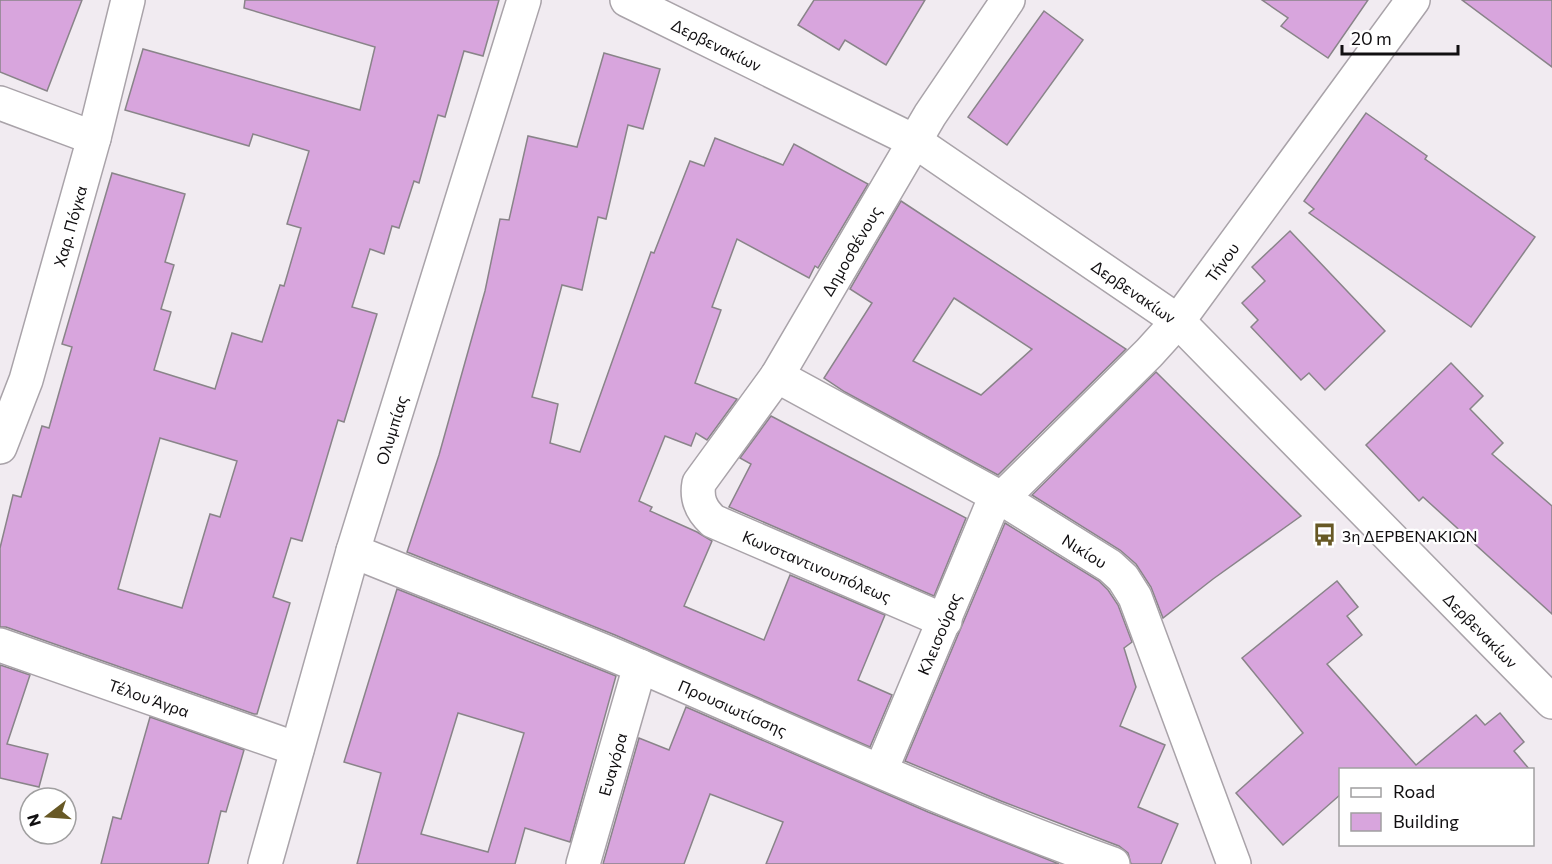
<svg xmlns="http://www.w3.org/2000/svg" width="1552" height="864" font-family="Commissioner,sans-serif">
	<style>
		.building { fill: #d8a5dd; stroke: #898489; stroke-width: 1.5; fill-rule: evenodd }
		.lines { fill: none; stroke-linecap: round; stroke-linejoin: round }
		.minor-casing { stroke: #a9a3a9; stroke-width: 36 }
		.minor { stroke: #fff; stroke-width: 33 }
		.labels { text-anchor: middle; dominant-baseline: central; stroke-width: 4.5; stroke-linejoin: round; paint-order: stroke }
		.street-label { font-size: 16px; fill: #110f11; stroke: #fff }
		.poi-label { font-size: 16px; fill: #110f11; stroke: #fff; text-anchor: start }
	</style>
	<rect width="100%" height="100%" fill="#f1ebf1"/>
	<g class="building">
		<polygon points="0,0 82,0 47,91 0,72"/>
		<path d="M245 0H499L483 56 464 51 445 117 438 115 419 183 414 181 399 228 392 226 384 254 370 249 352 307 377 314 344 422 338 420 302 541 291 538 273 597 290 603 257 714H254L6 627H0V548L13 495 21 497 42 426 49 428 72 347 62 344 112 173 185 194 165 262 174 265 161 309 171 312 154 370 215 389 232 333 262 342 280 285 284 286 301 228 287 224 309 151 253 134 249 146 125 110 143 49 360 110 375 47 244 8ZM160 438 237 461 220 517 210 514 182 608 118 589Z"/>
		<polygon points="814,0 925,0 886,65 845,40 839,50 798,25"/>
		<polygon points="1262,0 1368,0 1328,58 1281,26 1288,18"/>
		<polygon points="1462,0 1552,0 1552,67"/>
		<polygon points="1044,11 1083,40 1007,145 968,117"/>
		<polygon points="604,53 660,69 643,129 628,125 606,219 598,217 582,290 562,285 532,397 558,404 550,443 580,452 651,252 654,253 690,161 704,166 715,138 783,165 794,144 868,184 818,268 815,266 809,278 737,239 712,307 721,310 695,383 737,399 707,440 696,433 691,446 665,436 639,501 652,507 650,511 697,532 712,541 684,606 764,640 790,575 885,615 858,680 892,695 870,747 615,635 407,552 439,455 485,291 500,219 509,220 528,136 577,147"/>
		<polygon points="1366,113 1427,156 1425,159 1535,237 1471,327 1309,213 1314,209 1304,201"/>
		<path d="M901 201 1126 349 998 475 845 392 824 378 872 303 850 289ZM954 298 1032 349 981 395 913 361Z"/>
		<polygon points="1290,231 1385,331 1325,390 1309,373 1301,380 1251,327 1258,320 1242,303 1265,281 1252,267"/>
		<polygon points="1451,363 1483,396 1470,409 1503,443 1492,454 1552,506 1552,614 1423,497 1419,501 1366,445"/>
		<polygon points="1156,372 1301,516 1213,579 1163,618 1151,587 1136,564 1120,550 1032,495"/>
		<polygon points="771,416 966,518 934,596 729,507 751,464 740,458"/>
		<polygon points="1005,523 1099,581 1108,590 1118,605 1132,642 1124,648 1136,687 1120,726 1165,745 1138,807 1178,824 1161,864 1131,864 1128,853 1119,846 1001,801 905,761"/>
		<polygon points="1337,581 1358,607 1347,616 1362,635 1327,664 1416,765 1476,715 1485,725 1500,713 1524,742 1514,751 1530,770 1341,770 1341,794 1283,845 1236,793 1303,733 1242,658"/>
		<path d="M397 589 616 676 570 842 525 828 515 864H357L381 773 344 762ZM458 713 524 733 488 852 421 834Z"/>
		<polygon points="0,665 30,675 7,744 48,754 39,787 0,778"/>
		<polygon points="686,707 928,812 1059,864 766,864 783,822 710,794 684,864 603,864 639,738 669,750"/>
		<polygon points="150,717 244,750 226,812 221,811 208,864 101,864 113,817 121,819"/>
	</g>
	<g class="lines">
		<defs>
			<g id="minor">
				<path id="s1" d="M627 0 916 142 1178 321 1552 702"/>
				<polyline points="0,103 94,138"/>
				<path id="s2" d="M777 376 1001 498 1110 566 1123 578 1135 597 1234 864"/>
				<path id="s3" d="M0 447 26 380 94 138 128 0"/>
				<path id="s4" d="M353 551C450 591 548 626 644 668 799 735 953 807 1113 864"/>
				<path id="s5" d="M945 621 713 521C701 510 696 499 699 483L777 376 930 115 1008 0"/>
				<path id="s6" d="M0 645 297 749"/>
				<path id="s7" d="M881 770 990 510 1149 353 1178 321 1413 0"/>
				<path id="s8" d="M265 864 353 551 524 0"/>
				<path id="s9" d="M583 864 640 666"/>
			</g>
		</defs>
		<use href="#minor" class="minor-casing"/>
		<use href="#minor" class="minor"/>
	</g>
	<defs>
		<symbol id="bus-bare" viewBox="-9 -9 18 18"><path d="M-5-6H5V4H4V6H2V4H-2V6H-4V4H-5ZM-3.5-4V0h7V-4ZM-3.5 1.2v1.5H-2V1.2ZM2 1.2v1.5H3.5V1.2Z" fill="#675825" stroke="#fff" stroke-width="2.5" paint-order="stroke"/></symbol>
	</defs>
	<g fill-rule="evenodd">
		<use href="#bus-bare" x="1308" y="518" width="33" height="33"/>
	</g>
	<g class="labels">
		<g class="street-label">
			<text stroke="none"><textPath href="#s1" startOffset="100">Δερβενακίων</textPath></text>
			<text stroke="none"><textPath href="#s3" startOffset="232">Χαρ. Πόγκα</textPath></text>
			<text stroke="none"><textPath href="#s5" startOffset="573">Δημοσθένους</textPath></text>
			<text stroke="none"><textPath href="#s7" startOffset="622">Τήνου</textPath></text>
			<text stroke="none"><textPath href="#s1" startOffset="586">Δερβενακίων</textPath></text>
			<text stroke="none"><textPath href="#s8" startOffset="452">Ολυμπίας</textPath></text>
			<text stroke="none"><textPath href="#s2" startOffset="354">Νικίου</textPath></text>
			<text transform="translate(817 566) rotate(23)">Κωνσταντινουπόλεως</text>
			<text stroke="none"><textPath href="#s1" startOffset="1072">Δερβενακίων</textPath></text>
			<text stroke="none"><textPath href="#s7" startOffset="148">Κλεισούρας</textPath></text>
			<text stroke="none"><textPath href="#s6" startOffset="158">Τέλου Άγρα</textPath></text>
			<text stroke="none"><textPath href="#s4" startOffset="411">Προυσιωτίσσης</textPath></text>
			<text stroke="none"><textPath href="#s9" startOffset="104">Ευαγόρα</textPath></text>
		</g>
		<g class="poi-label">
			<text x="1342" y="535">3η ΔΕΡΒΕΝΑΚΙΩΝ</text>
		</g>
	</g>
	<rect x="1339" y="768" width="195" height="78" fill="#ffffff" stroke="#a09fa0" stroke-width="1.5"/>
	<rect x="1351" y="788" width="30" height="9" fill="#ffffff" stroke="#a09fa0" stroke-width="1.5"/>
	<text x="1393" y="798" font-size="18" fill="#110f11">Road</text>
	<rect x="1351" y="813" width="30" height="18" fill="#d8a5dd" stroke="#a09fa0" stroke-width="1.5"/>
	<text x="1393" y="828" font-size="18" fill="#110f11">Building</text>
	<g transform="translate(48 816) rotate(253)"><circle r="28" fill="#ffffff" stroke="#a09fa0" stroke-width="1.5"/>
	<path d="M0-4.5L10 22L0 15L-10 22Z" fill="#675825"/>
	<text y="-9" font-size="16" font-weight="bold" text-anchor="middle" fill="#110f11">N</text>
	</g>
	<path d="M1342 45v9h116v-9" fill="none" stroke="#110f11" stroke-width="3"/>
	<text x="1351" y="45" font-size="18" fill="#110f11" stroke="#ffffff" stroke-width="4.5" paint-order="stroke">20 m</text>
</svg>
